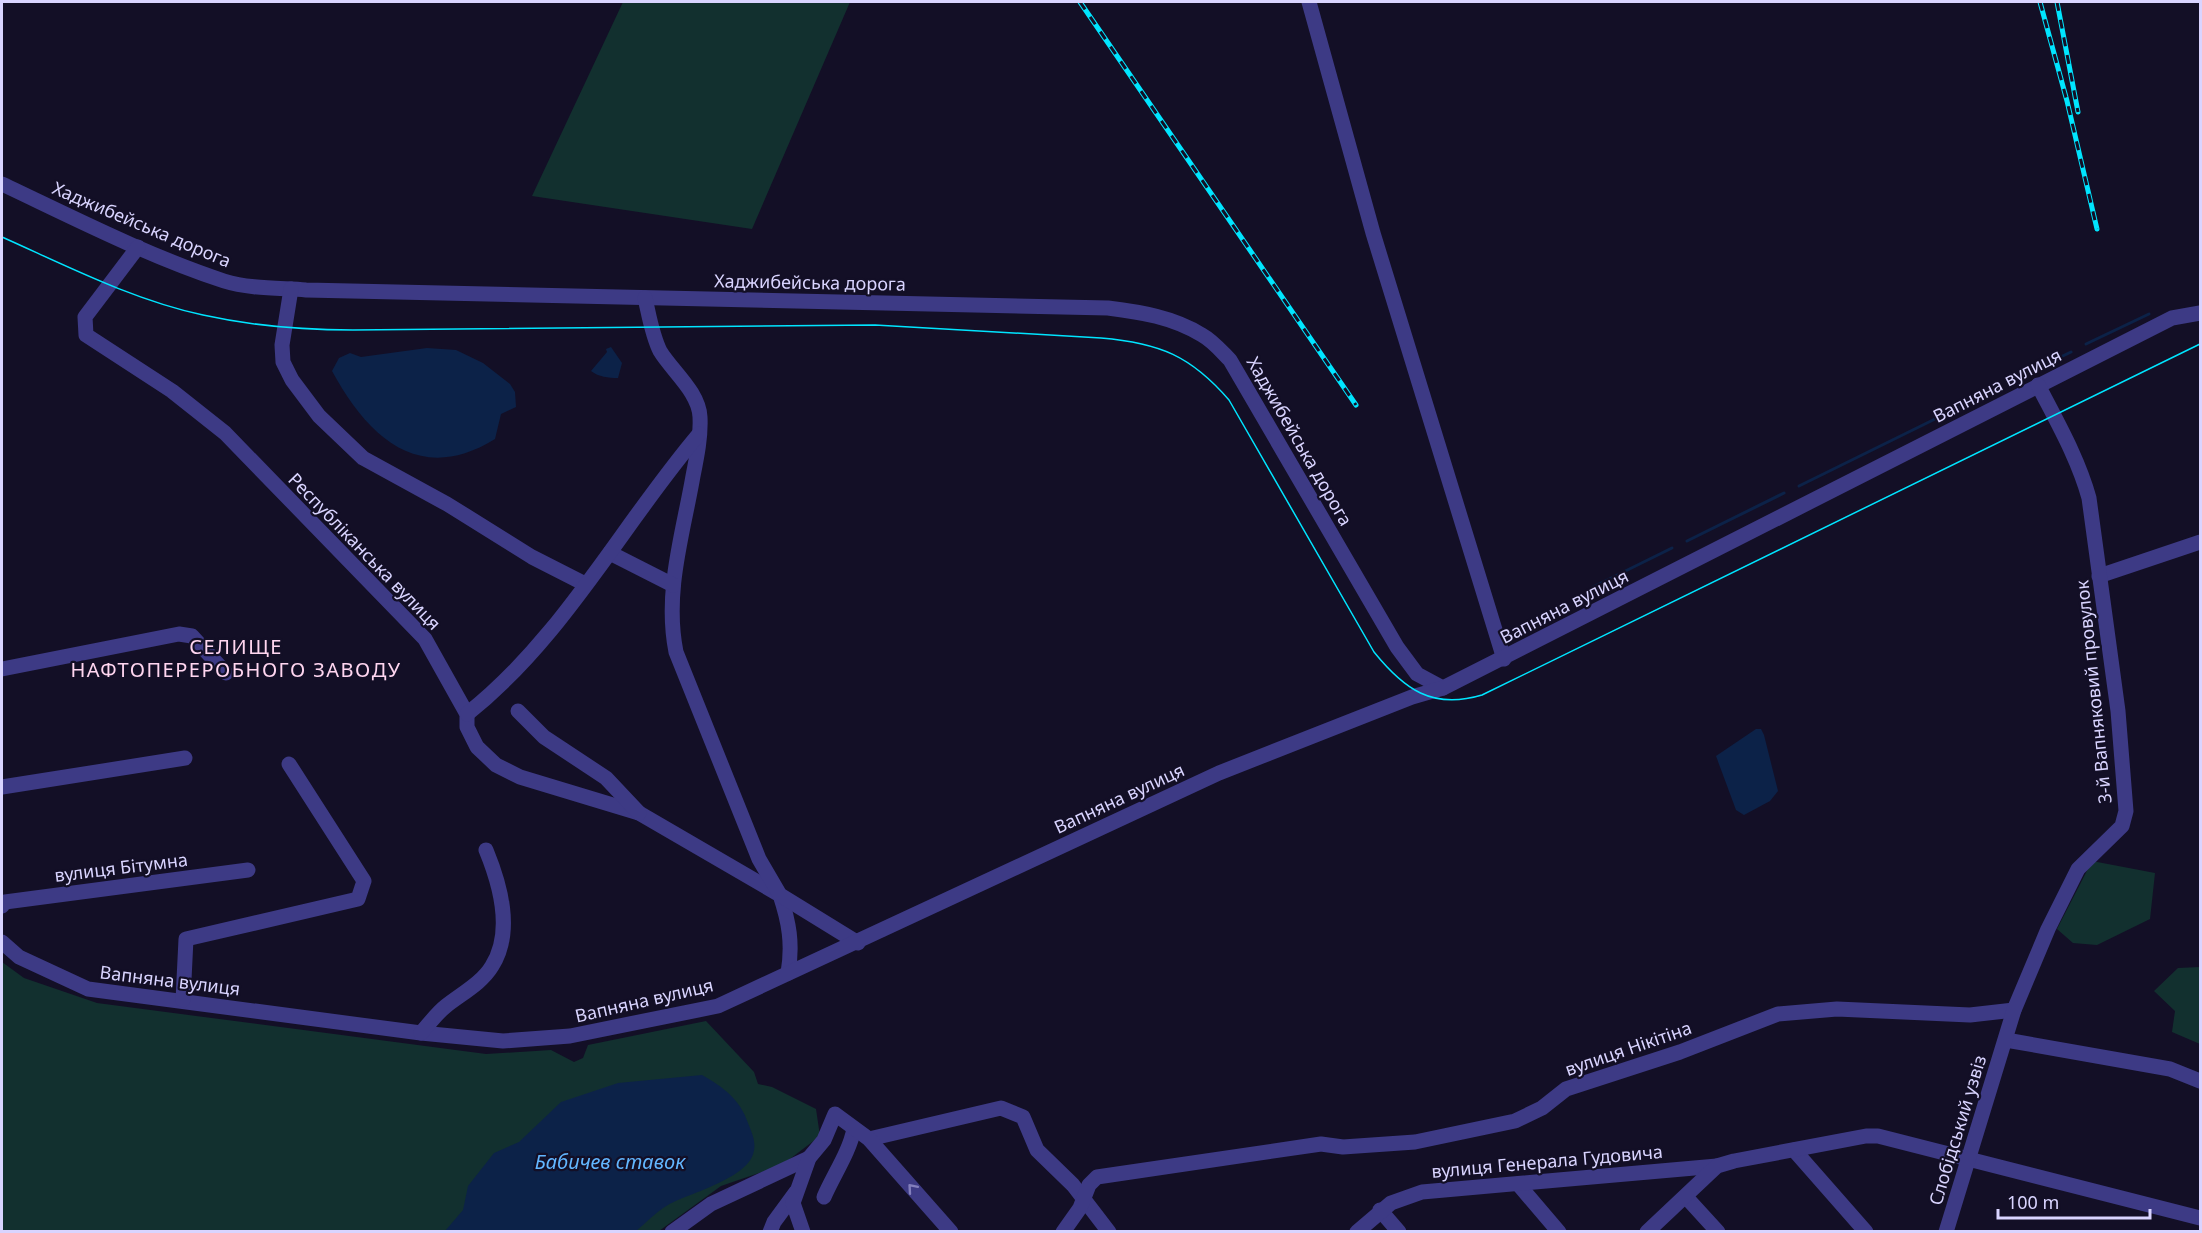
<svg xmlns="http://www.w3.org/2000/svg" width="2202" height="1233" font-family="'Noto Sans',sans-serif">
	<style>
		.green { fill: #12302f }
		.water { fill: #0c2248 }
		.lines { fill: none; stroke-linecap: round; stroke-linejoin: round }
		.stream { stroke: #0c2248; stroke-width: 3 }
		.minor { stroke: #3d3a85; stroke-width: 15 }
		.tram { stroke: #00e5ff; stroke-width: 1.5 }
		.rail-casing { stroke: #00e5ff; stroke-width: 5 }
		.rail { stroke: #130f26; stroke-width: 3; stroke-dasharray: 9; stroke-linecap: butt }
		.oneway { stroke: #837fbc }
		.labels { text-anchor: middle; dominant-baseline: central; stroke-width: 4.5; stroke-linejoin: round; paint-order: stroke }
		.street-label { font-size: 18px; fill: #d9d4ff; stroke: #130f26 }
		.neighbourhood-label { font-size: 20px; letter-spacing: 1.5px; fill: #ffd6f0; stroke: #130f26 }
		.water-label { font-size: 20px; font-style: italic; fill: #62b6ff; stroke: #130f26 }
	</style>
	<rect width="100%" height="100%" fill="#130f26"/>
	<g class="green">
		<polygon points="623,2 850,2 752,229 532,196"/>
		<polygon points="2092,861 2155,873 2150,919 2097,945 2073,943 2057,929"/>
		<polygon points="2,962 24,978 97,1003 486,1054 551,1050 574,1062 583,1058 588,1045 706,1021 754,1072 758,1084 772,1087 816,1109 820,1136 782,1165 721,1186 659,1231 2,1231"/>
		<polygon points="2200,967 2200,1044 2172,1032 2175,1011 2154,991 2178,968"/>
	</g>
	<g class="water">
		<path d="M611 347 622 363 618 378C608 378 599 377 591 371L607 352 606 349Z"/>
		<path d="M427 348 456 350 483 363 510 384 515 392 516 407 501 414 495 439C419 486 368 437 332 371L339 358 350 353 361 357Z"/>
		<polygon points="1756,729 1761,729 1764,735 1778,791 1770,801 1744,815 1736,810 1716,756"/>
		<path d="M702 1075C723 1087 740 1099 748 1123 751 1131 756 1141 754 1150 751 1178 689 1193 668 1205 657 1211 646 1223 636 1231H445L463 1210 468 1186 494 1153 519 1142 561 1102 618 1083Z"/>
	</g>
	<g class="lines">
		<g class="stream">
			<polyline points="2086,344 2149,314"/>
			<polyline points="2013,380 2071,352"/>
			<polyline points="1799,486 1998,388"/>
			<polyline points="1687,541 1784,493"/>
			<polyline points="1593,587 1672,548"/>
		</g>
		<g class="minor">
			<polyline points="1309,2 1373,233 1504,659"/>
			<path d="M2 184C74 218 148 256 224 281 250 289 279 288 306 290L1108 308C1140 312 1173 317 1202 335 1213 341 1222 352 1230 360L1397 647 1417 674 1443 688"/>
			<path d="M138 247 85 317 86 335 172 391 225 433 425 639 467 714V727L477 747 496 765 520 777 639 813 780 895C789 922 793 944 788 973"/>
			<polyline points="291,289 282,345 283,362 292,380 319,416 363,458 447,504 532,557 585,584"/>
			<path d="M645 298C649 315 652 335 660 351 672 371 699 392 700 417 701 436 697 456 693 476 683 534 664 592 676 652L759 859 780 895 858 943"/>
			<polyline points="610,553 673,585"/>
			<polyline points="2099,576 2200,542"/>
			<polyline points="2,669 179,634 192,636 226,673"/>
			<polyline points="518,711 544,737 606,778 639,813"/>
			<path d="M467 714C563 638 621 526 699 434"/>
			<polyline points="2,787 185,758"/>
			<polyline points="2,906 5,902 248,870"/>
			<polyline points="2,942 19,957 88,989 421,1033 503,1041 570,1036 718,1006 1219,773 1412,697 1443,688 2172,318 2200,313"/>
			<polyline points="183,1000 186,939 358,899 364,881 289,764"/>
			<path d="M421 1033C429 1024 437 1013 446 1006 461 994 482 983 492 966 514 931 500 884 486 850"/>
			<polyline points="2006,1040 2170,1069 2200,1081"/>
			<polyline points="869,1139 1001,1108 1023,1117 1037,1150 1073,1185 1109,1232"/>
			<polyline points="1794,1150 1866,1232"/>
			<polyline points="1518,1184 1559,1232"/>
			<path d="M824 1197C834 1174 849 1153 854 1129"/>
			<polyline points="1686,1197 1718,1232"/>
			<polyline points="1380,1210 1399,1232"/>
			<polyline points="672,1232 711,1204 809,1158"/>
			<polyline points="770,1232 774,1222 796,1192"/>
			<polyline points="803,1232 793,1203 809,1158 824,1140 835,1114 869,1139 951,1232"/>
			<polyline points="1063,1232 1080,1208 1089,1185 1097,1177 1321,1144 1343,1147 1415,1142 1515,1121 1542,1108 1566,1089 1680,1052 1778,1014 1837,1009 1970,1015 2014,1010"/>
			<polyline points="1357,1232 1391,1203 1422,1192 1717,1166"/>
			<polyline points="1647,1232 1717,1166 1734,1161 1866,1136 1878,1136 2200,1218"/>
			<path d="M1946 1232 2014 1010 2048 929 2078 869 2122 826 2126 811 2118 711 2089 498C2078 458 2057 422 2038 385"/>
		</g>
		<path class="tram" d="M2 237C67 266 133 300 203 315 253 326 302 330 353 330L875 325 1101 338C1160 343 1191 356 1229 400L1374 652C1404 689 1432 710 1482 695L2200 344"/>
		<defs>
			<g id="rail">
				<polyline points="1080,2 1356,405"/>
				<polyline points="2040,2 2067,101 2097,229"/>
				<polyline points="2057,2 2078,112"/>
			</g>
		</defs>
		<use href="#rail" class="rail-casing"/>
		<use href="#rail" class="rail"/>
	</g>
	<defs><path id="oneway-chevron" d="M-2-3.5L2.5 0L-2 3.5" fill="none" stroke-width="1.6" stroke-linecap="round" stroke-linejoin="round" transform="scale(1.5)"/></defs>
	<use class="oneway" href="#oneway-chevron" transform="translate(912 1188) rotate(-131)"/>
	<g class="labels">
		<g class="street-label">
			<text transform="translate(142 224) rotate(23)">Хаджибейська дорога</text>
			<text transform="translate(810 282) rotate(1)">Хаджибейська дорога</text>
			<text transform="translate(1997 385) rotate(-27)">Вапняна вулиця</text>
			<text transform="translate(1300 441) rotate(60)">Хаджибейська дорога</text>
			<text transform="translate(365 551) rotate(46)">Республіканська вулиця</text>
			<text transform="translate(1564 606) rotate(-27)">Вапняна вулиця</text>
			<text transform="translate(2093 692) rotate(-96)">3-й Вапняковий провулок</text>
			<text transform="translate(1119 798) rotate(-25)">Вапняна вулиця</text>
			<text transform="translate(121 867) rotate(-7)">вулиця Бітумна</text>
			<text transform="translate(170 980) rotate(7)">Вапняна вулиця</text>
			<text transform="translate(644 1000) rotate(-13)">Вапняна вулиця</text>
			<text transform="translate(1628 1048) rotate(-19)">вулиця Нікітіна</text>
			<text transform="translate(1957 1130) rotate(-73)">Слобідський узвіз</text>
			<text transform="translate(1547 1161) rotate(-5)">вулиця Генерала Гудовича</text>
		</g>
		<g class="neighbourhood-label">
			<text x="236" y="646">СЕЛИЩЕ<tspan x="236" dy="23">НАФТОПЕРЕРОБНОГО ЗАВОДУ</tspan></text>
		</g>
		<g class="water-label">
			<text x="610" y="1161">Бабичев ставок</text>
		</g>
	</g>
	<rect width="2202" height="1233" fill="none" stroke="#d9d4ff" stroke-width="6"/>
	<path d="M1998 1209v9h152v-9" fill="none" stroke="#d9d4ff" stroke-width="3"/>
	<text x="2007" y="1209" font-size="18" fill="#d9d4ff" stroke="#130f26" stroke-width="4.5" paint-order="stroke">100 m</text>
</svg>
